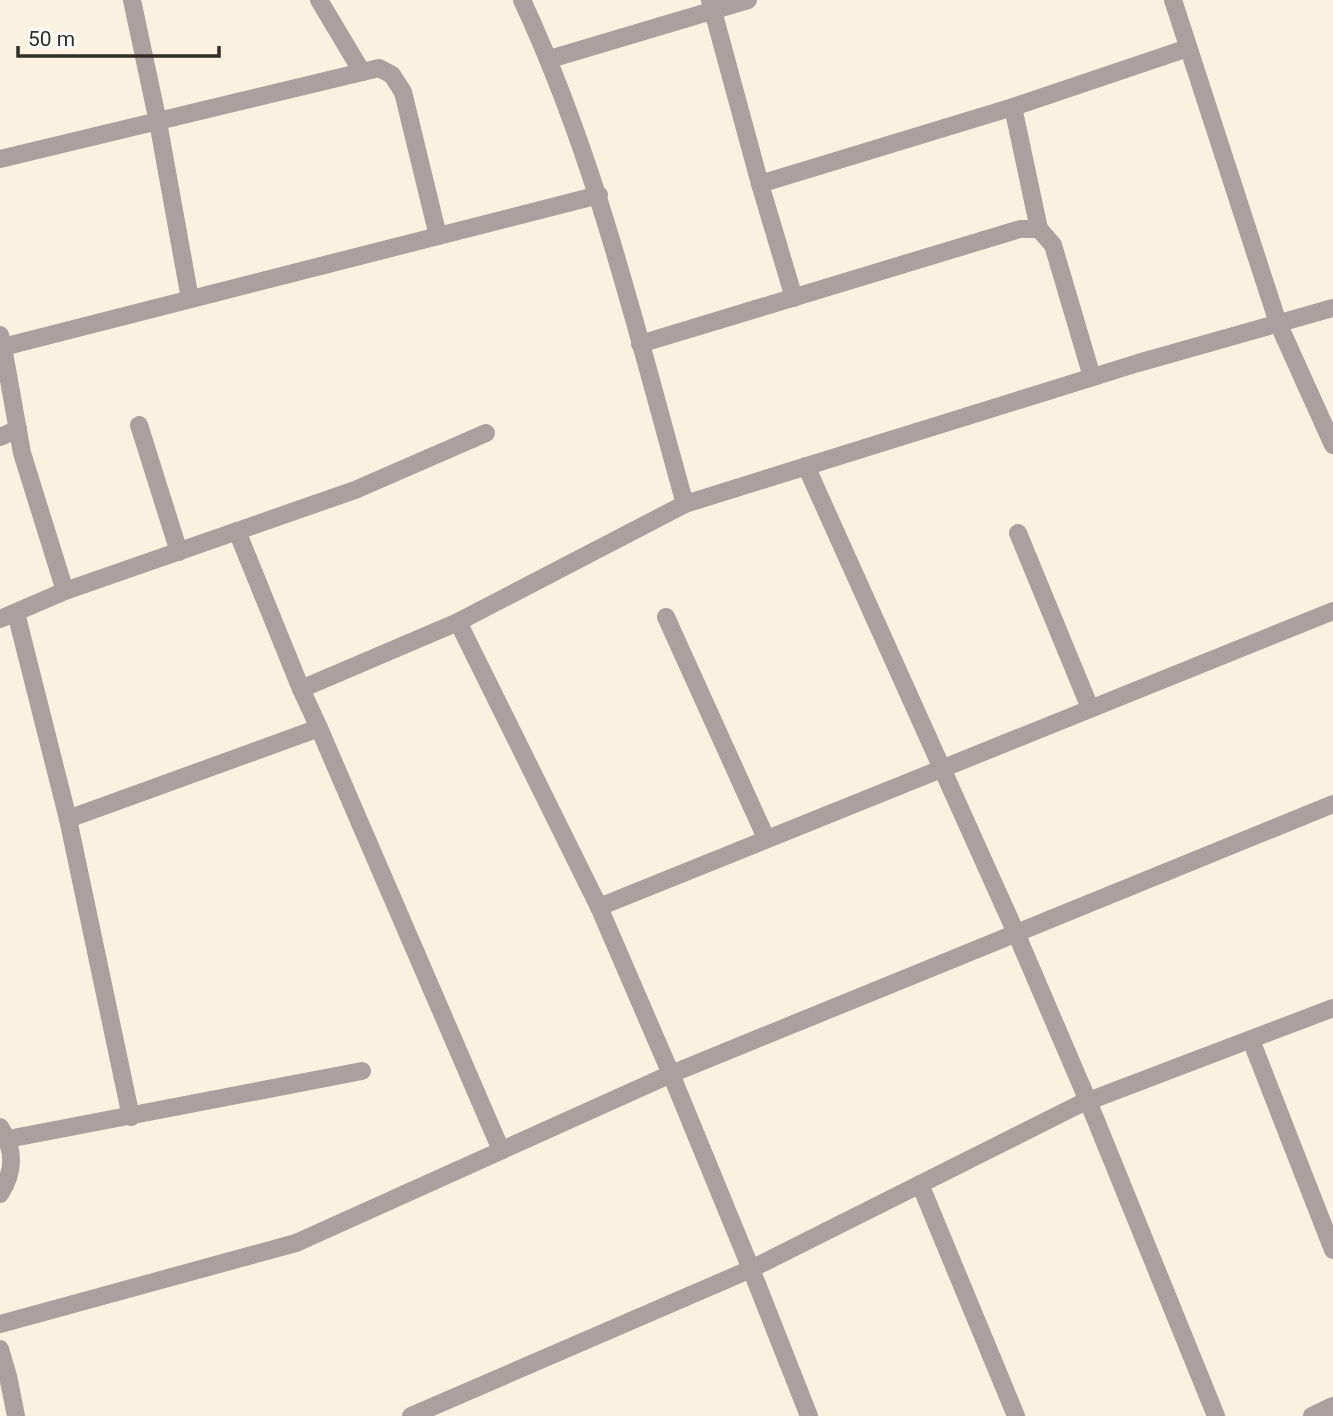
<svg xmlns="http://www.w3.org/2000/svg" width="1333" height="1416" font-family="Roboto,sans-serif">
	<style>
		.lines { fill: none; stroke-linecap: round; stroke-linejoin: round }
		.minor { stroke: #a9a09f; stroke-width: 18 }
	</style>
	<rect width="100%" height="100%" fill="#fbf1e1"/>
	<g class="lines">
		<g class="minor">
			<polyline points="132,0 158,122 190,299"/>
			<polyline points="319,0 362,72"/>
			<path d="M522 0C597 161 637 333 685 504"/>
			<polyline points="710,0 760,184 794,298"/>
			<polyline points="1173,0 1278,323 1333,445"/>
			<polyline points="550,59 748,0"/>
			<polyline points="1013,107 1039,229"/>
			<polyline points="0,159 379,68 392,75 403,92 438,236"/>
			<polyline points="760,184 1013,107 1188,48"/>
			<polyline points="0,335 3,347 599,195"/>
			<polyline points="640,344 1020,229 1039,229 1053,245 1092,377"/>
			<polyline points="3,347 22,453 65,591"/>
			<polyline points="139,425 179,552"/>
			<polyline points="0,437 18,429"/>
			<polyline points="806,466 1016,933 1088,1101 1216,1416"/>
			<polyline points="237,531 301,689"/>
			<polyline points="1018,533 1090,708"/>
			<polyline points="16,613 68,819 319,728 301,689 458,622"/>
			<polyline points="666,617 766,838"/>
			<polyline points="0,619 65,591 355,490 486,433"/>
			<polyline points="319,728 501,1150"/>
			<polyline points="68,819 131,1117"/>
			<polyline points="599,907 1333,611"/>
			<polyline points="1251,1040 1333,1250"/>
			<path d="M0 1127C15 1150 15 1171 0 1194"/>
			<polyline points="8,1139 362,1071"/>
			<polyline points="920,1184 1016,1416"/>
			<polyline points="0,1324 296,1243 671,1074 1333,804"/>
			<polyline points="0,1349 8,1376 16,1416"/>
			<polyline points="411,1416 751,1269 671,1074 599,907 458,622 685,504 1138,363 1333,308"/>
			<polyline points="809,1416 751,1269 1078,1105 1333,1008"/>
			<polyline points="1312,1416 1333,1406"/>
		</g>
	</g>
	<path d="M18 46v10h201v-10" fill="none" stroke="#312d27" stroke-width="3.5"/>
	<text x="28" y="46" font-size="21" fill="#312d27" stroke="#ffffff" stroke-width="5" paint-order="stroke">50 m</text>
</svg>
